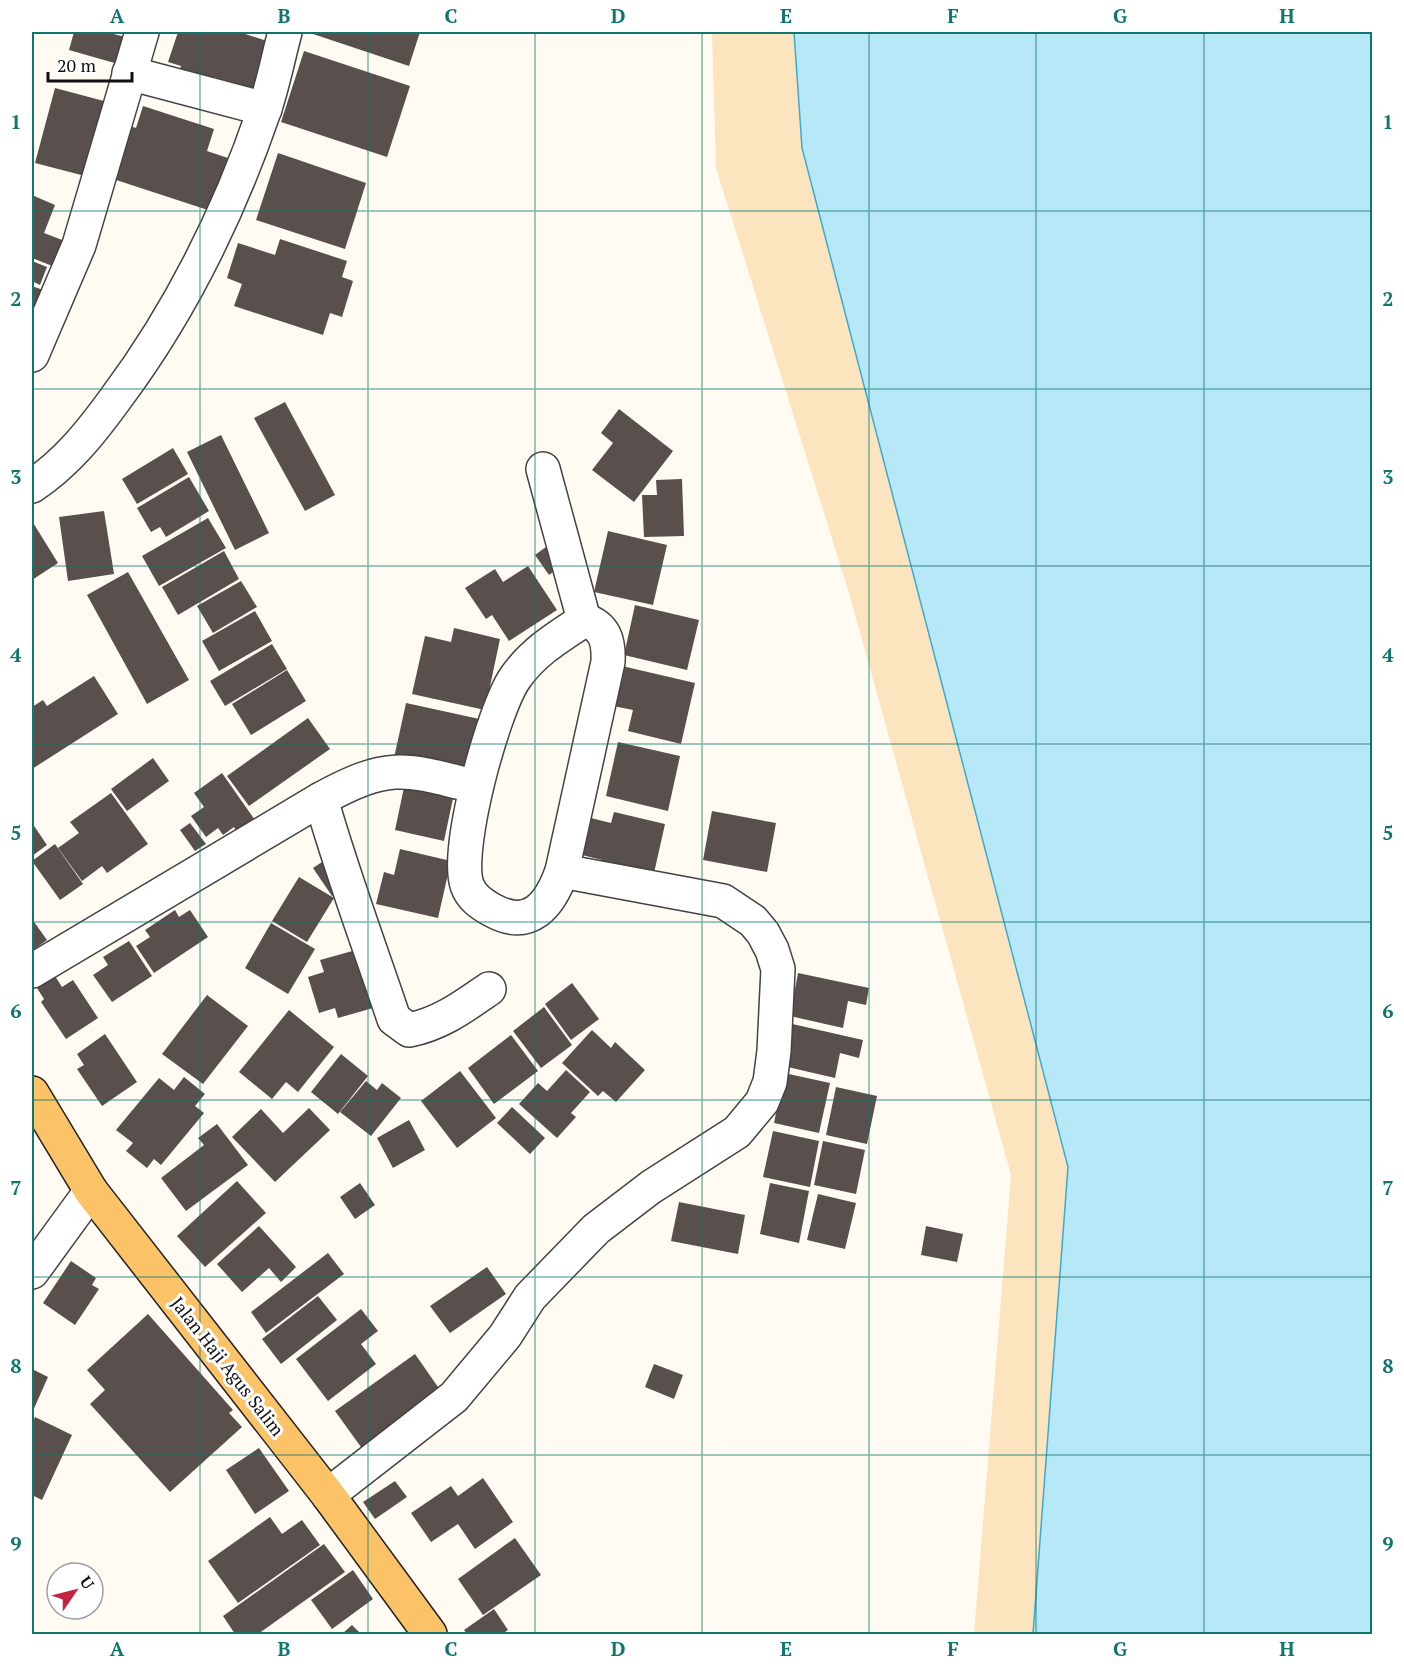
<svg xmlns="http://www.w3.org/2000/svg" width="1404" height="1666" font-family="'PT Serif',serif">
	<style>
		.sand { fill: #fce5be }
		.water { fill: #b6e8f8; stroke: #3baad0; stroke-width: 1.5 }
		.building { fill: #594f4c }
		.lines { fill: none; stroke-linecap: round; stroke-linejoin: round }
		.minor-casing { stroke: #434343; stroke-width: 36 }
		.major-casing { stroke: #212121; stroke-width: 36 }
		.minor { stroke: #fff; stroke-width: 33 }
		.major { stroke: #fbc267; stroke-width: 33 }
		.grid { fill: none; stroke: #0f766e; stroke-width: 1.5; stroke-opacity: 0.55 }
		.labels { text-anchor: middle; dominant-baseline: central; stroke-width: 6; stroke-linejoin: round; paint-order: stroke }
		.street-label { font-size: 18px; fill: #101010; stroke: #fff }
		.neatline { fill: none; stroke: #0f766e; stroke-width: 2 }
		.grid-label { font-size: 20px; text-anchor: middle; font-weight: bold; fill: #0f766e }
	</style>
	<rect width="100%" height="100%" fill="#fffbf3"/>
	<polygon class="sand" points="712,32 794,32 802,148 1068,1167 1033,1634 974,1634 1011,1175 849,593 716,168"/>
	<polygon class="water" points="794,32 1372,32 1372,1634 1033,1634 1068,1167 802,148"/>
	<g class="building">
		<polygon points="74,32 105,32 126,37 118,64 69,50"/>
		<polygon points="178,32 239,32 273,43 258,91 214,77 210,90 177,79 181,66 168,62"/>
		<polygon points="307,32 420,32 409,66"/>
		<polygon points="304,51 410,86 387,157 281,122"/>
		<polygon points="55,88 104,101 85,176 35,163"/>
		<polygon points="143,106 214,129 207,151 234,160 217,213 107,177 123,124 136,128"/>
		<polygon points="278,153 366,183 345,249 256,220"/>
		<polygon points="32,195 55,205 44,233 70,243 60,269 32,258"/>
		<polygon points="280,239 347,261 342,277 353,281 342,317 330,313 323,335 234,306 242,284 227,278 238,243 275,255"/>
		<polygon points="32,261 47,267 40,285 32,281"/>
		<polygon points="32,286 43,290 34,312 32,311"/>
		<polygon points="285,402 335,495 305,511 254,418"/>
		<polygon points="619,409 673,451 634,502 592,470 613,443 601,433"/>
		<polygon points="221,435 269,533 235,550 187,452"/>
		<polygon points="173,448 188,474 137,504 122,479"/>
		<polygon points="189,477 209,511 166,537 160,527 151,532 137,508"/>
		<polygon points="682,479 684,536 644,537 642,495 657,495 656,480"/>
		<polygon points="104,511 114,574 68,581 59,517"/>
		<polygon points="208,518 226,548 159,586 142,556"/>
		<polygon points="32,521 58,563 32,580"/>
		<polygon points="608,531 667,545 653,605 594,592"/>
		<polygon points="550,544 564,564 549,575 535,555"/>
		<polygon points="224,551 239,579 178,615 162,587"/>
		<polygon points="528,566 557,610 509,641 492,615 486,619 465,588 495,569 503,582"/>
		<polygon points="128,572 189,680 147,704 87,595"/>
		<polygon points="241,581 257,607 213,633 197,606"/>
		<polygon points="635,605 699,620 687,670 624,655"/>
		<polygon points="255,611 272,641 219,671 202,641"/>
		<polygon points="454,628 500,639 485,710 412,694 425,636 451,642"/>
		<polygon points="272,644 287,669 225,706 210,681"/>
		<polygon points="622,666 695,683 681,744 628,731 633,710 613,706"/>
		<polygon points="287,670 306,701 251,735 232,704"/>
		<polygon points="94,676 118,714 32,769 32,707 43,700 47,706"/>
		<polygon points="406,703 484,720 472,775 394,758"/>
		<polygon points="308,718 330,749 249,806 227,776"/>
		<polygon points="618,742 680,756 668,811 606,796"/>
		<polygon points="153,758 169,781 127,811 111,789"/>
		<polygon points="222,773 257,823 239,835 234,827 223,835 218,828 206,837 191,816 204,807 194,793"/>
		<polygon points="406,778 455,789 444,841 395,830"/>
		<polygon points="111,793 148,844 107,873 102,866 82,881 58,848 79,833 70,822"/>
		<polygon points="712,811 776,823 767,872 703,860"/>
		<polygon points="614,812 665,824 652,882 600,870 602,860 582,855 591,818 611,823"/>
		<polygon points="32,823 47,845 32,856"/>
		<polygon points="190,823 206,844 195,851 180,830"/>
		<polygon points="55,844 83,884 60,900 32,861"/>
		<polygon points="400,849 451,861 438,918 376,904 384,872 394,875"/>
		<polygon points="328,858 346,886 332,896 313,868"/>
		<polygon points="299,877 334,898 307,942 272,921"/>
		<polygon points="175,910 179,917 190,910 208,937 154,973 136,946 150,937 145,930"/>
		<polygon points="32,919 47,940 32,951"/>
		<polygon points="271,923 315,949 288,994 245,968"/>
		<polygon points="129,941 152,976 112,1002 93,975 108,965 103,957"/>
		<polygon points="356,950 373,1008 338,1018 335,1008 319,1013 308,977 324,972 320,960"/>
		<polygon points="53,973 62,987 73,980 98,1018 66,1039 41,1002 44,999 35,985"/>
		<polygon points="798,973 869,988 866,1005 848,1001 843,1028 790,1016"/>
		<polygon points="572,983 599,1019 571,1040 545,1004"/>
		<polygon points="207,995 248,1026 203,1084 162,1054"/>
		<polygon points="544,1007 572,1045 541,1068 513,1031"/>
		<polygon points="289,1010 334,1047 298,1092 286,1082 272,1099 239,1072"/>
		<polygon points="788,1023 863,1040 859,1058 840,1053 835,1078 779,1065"/>
		<polygon points="592,1030 611,1048 615,1042 645,1070 616,1102 603,1091 598,1096 562,1063"/>
		<polygon points="105,1034 137,1082 102,1106 77,1069 84,1065 77,1054"/>
		<polygon points="511,1035 538,1071 494,1104 468,1068"/>
		<polygon points="341,1054 368,1076 338,1114 311,1092"/>
		<polygon points="566,1070 590,1092 571,1113 576,1117 557,1138 519,1104 538,1083 547,1091"/>
		<polygon points="460,1071 496,1118 457,1148 421,1101"/>
		<polygon points="784,1073 830,1083 819,1133 774,1123"/>
		<polygon points="184,1077 205,1094 195,1106 204,1113 161,1165 154,1159 147,1168 126,1151 133,1143 116,1130 159,1078 174,1090"/>
		<polygon points="366,1081 377,1090 382,1083 401,1098 371,1136 340,1112"/>
		<polygon points="836,1087 877,1096 867,1144 826,1135"/>
		<polygon points="512,1107 545,1138 530,1154 497,1123"/>
		<polygon points="309,1108 330,1130 275,1182 232,1137 261,1109 283,1133"/>
		<polygon points="409,1120 425,1150 393,1168 377,1138"/>
		<polygon points="217,1124 248,1165 186,1211 161,1178 204,1145 198,1138"/>
		<polygon points="773,1131 819,1141 810,1187 763,1177"/>
		<polygon points="823,1141 865,1150 856,1194 814,1185"/>
		<polygon points="237,1181 266,1213 205,1267 177,1236"/>
		<polygon points="360,1183 375,1205 355,1219 340,1197"/>
		<polygon points="770,1183 809,1191 799,1243 760,1234"/>
		<polygon points="818,1194 856,1203 845,1249 807,1240"/>
		<polygon points="679,1202 745,1215 738,1254 671,1241"/>
		<polygon points="259,1226 296,1267 281,1282 269,1268 242,1292 217,1264"/>
		<polygon points="926,1226 963,1234 957,1262 921,1255"/>
		<polygon points="328,1253 344,1274 266,1333 251,1312"/>
		<polygon points="71,1261 96,1278 92,1285 99,1289 75,1325 43,1303"/>
		<polygon points="487,1267 506,1294 450,1333 430,1306"/>
		<polygon points="318,1296 337,1320 281,1364 262,1339"/>
		<polygon points="361,1309 378,1331 361,1344 376,1364 328,1401 296,1359"/>
		<polygon points="148,1314 233,1410 229,1413 242,1427 170,1492 90,1404 105,1390 87,1370"/>
		<polygon points="415,1354 445,1397 366,1454 335,1411"/>
		<polygon points="654,1364 683,1375 674,1399 645,1387"/>
		<polygon points="32,1369 48,1377 32,1413"/>
		<polygon points="35,1417 72,1435 42,1500 32,1495 32,1424"/>
		<polygon points="259,1448 289,1491 255,1514 226,1470"/>
		<polygon points="483,1478 513,1522 475,1549 458,1524 431,1542 411,1513 451,1486 458,1496"/>
		<polygon points="395,1481 407,1497 375,1519 363,1502"/>
		<polygon points="270,1517 282,1534 302,1520 320,1545 238,1603 208,1561"/>
		<polygon points="515,1538 541,1575 483,1615 458,1579"/>
		<polygon points="324,1544 345,1572 258,1634 235,1634 223,1616"/>
		<polygon points="353,1570 373,1599 332,1629 311,1600"/>
		<polygon points="494,1609 508,1630 502,1634 467,1634 464,1630"/>
		<polygon points="352,1625 361,1634 342,1634"/>
	</g>
	<g class="lines">
		<defs>
			<g id="minor">
				<polyline points="129,73 265,109"/>
				<polyline points="32,355 79,245 142,32"/>
				<polyline points="543,469 584,620"/>
				<path d="M32 486C67 463 92 431 116 398 181 311 229 213 264 111 273 85 278 58 285 32"/>
				<path d="M584 620C605 626 609 641 608 662L562 871C550 905 530 931 492 910 481 904 471 897 467 885 455 849 493 710 515 678 533 652 558 637 584 620Z"/>
				<path d="M321 799C342 873 369 945 394 1019L409 1030C440 1024 463 1007 489 989"/>
				<path d="M32 971 321 799C389 762 404 768 476 787"/>
				<polyline points="32,1272 91,1191"/>
				<polyline points="328,1495 454,1397 505,1336 530,1297 596,1229 651,1187 737,1132 762,1102 770,1082 774,1051 778,969 772,950 763,933 753,921 723,901 562,871"/>
			</g>
			<polyline id="major" points="32,1093 91,1191 328,1495 430,1634"/>
		</defs>
		<use href="#minor" class="minor-casing"/>
		<use href="#major" class="major-casing"/>
		<use href="#minor" class="minor"/>
		<use href="#major" class="major"/>
	</g>
	<path class="grid" d="M200 32V1634M368 32V1634M535 32V1634M702 32V1634M869 32V1634M1036 32V1634M1204 32V1634M32 211H1372M32 389H1372M32 566H1372M32 744H1372M32 922H1372M32 1100H1372M32 1277H1372M32 1455H1372"/>
	<g class="labels">
		<g class="street-label">
			<text transform="translate(228 1366) rotate(52)">Jalan Haji Agus Salim</text>
		</g>
	</g>
	<rect width="1404" height="1666" fill="none" stroke="#ffffff" stroke-width="66"/>
	<g transform="translate(75 1591) rotate(55)"><circle r="28" fill="#ffffff" stroke="#9f9f9f" stroke-width="1.5"/>
	<path d="M0-4.5L10 22L0 15L-10 22Z" fill="#c42442"/>
	<text y="-9" font-size="16" font-weight="bold" text-anchor="middle" fill="#101010">U</text>
	</g>
	<path d="M48 72v9h84v-9" fill="none" stroke="#101010" stroke-width="3"/>
	<text x="57" y="72" font-size="18" fill="#101010" stroke="#ffffff" stroke-width="4.5" paint-order="stroke">20 m</text>
	<rect x="33" y="33" width="1338" height="1600" class="neatline"/>
	<g class="grid-label">
		<text x="117" y="23">A</text>
		<text x="284" y="23">B</text>
		<text x="451" y="23">C</text>
		<text x="618" y="23">D</text>
		<text x="786" y="23">E</text>
		<text x="953" y="23">F</text>
		<text x="1120" y="23">G</text>
		<text x="1287" y="23">H</text>
		<text x="16" y="129">1</text>
		<text x="1388" y="129">1</text>
		<text x="16" y="306">2</text>
		<text x="1388" y="306">2</text>
		<text x="16" y="484">3</text>
		<text x="1388" y="484">3</text>
		<text x="16" y="662">4</text>
		<text x="1388" y="662">4</text>
		<text x="16" y="840">5</text>
		<text x="1388" y="840">5</text>
		<text x="16" y="1018">6</text>
		<text x="1388" y="1018">6</text>
		<text x="16" y="1195">7</text>
		<text x="1388" y="1195">7</text>
		<text x="16" y="1373">8</text>
		<text x="1388" y="1373">8</text>
		<text x="16" y="1551">9</text>
		<text x="1388" y="1551">9</text>
		<text x="117" y="1656">A</text>
		<text x="284" y="1656">B</text>
		<text x="451" y="1656">C</text>
		<text x="618" y="1656">D</text>
		<text x="786" y="1656">E</text>
		<text x="953" y="1656">F</text>
		<text x="1120" y="1656">G</text>
		<text x="1287" y="1656">H</text>
	</g>
</svg>
